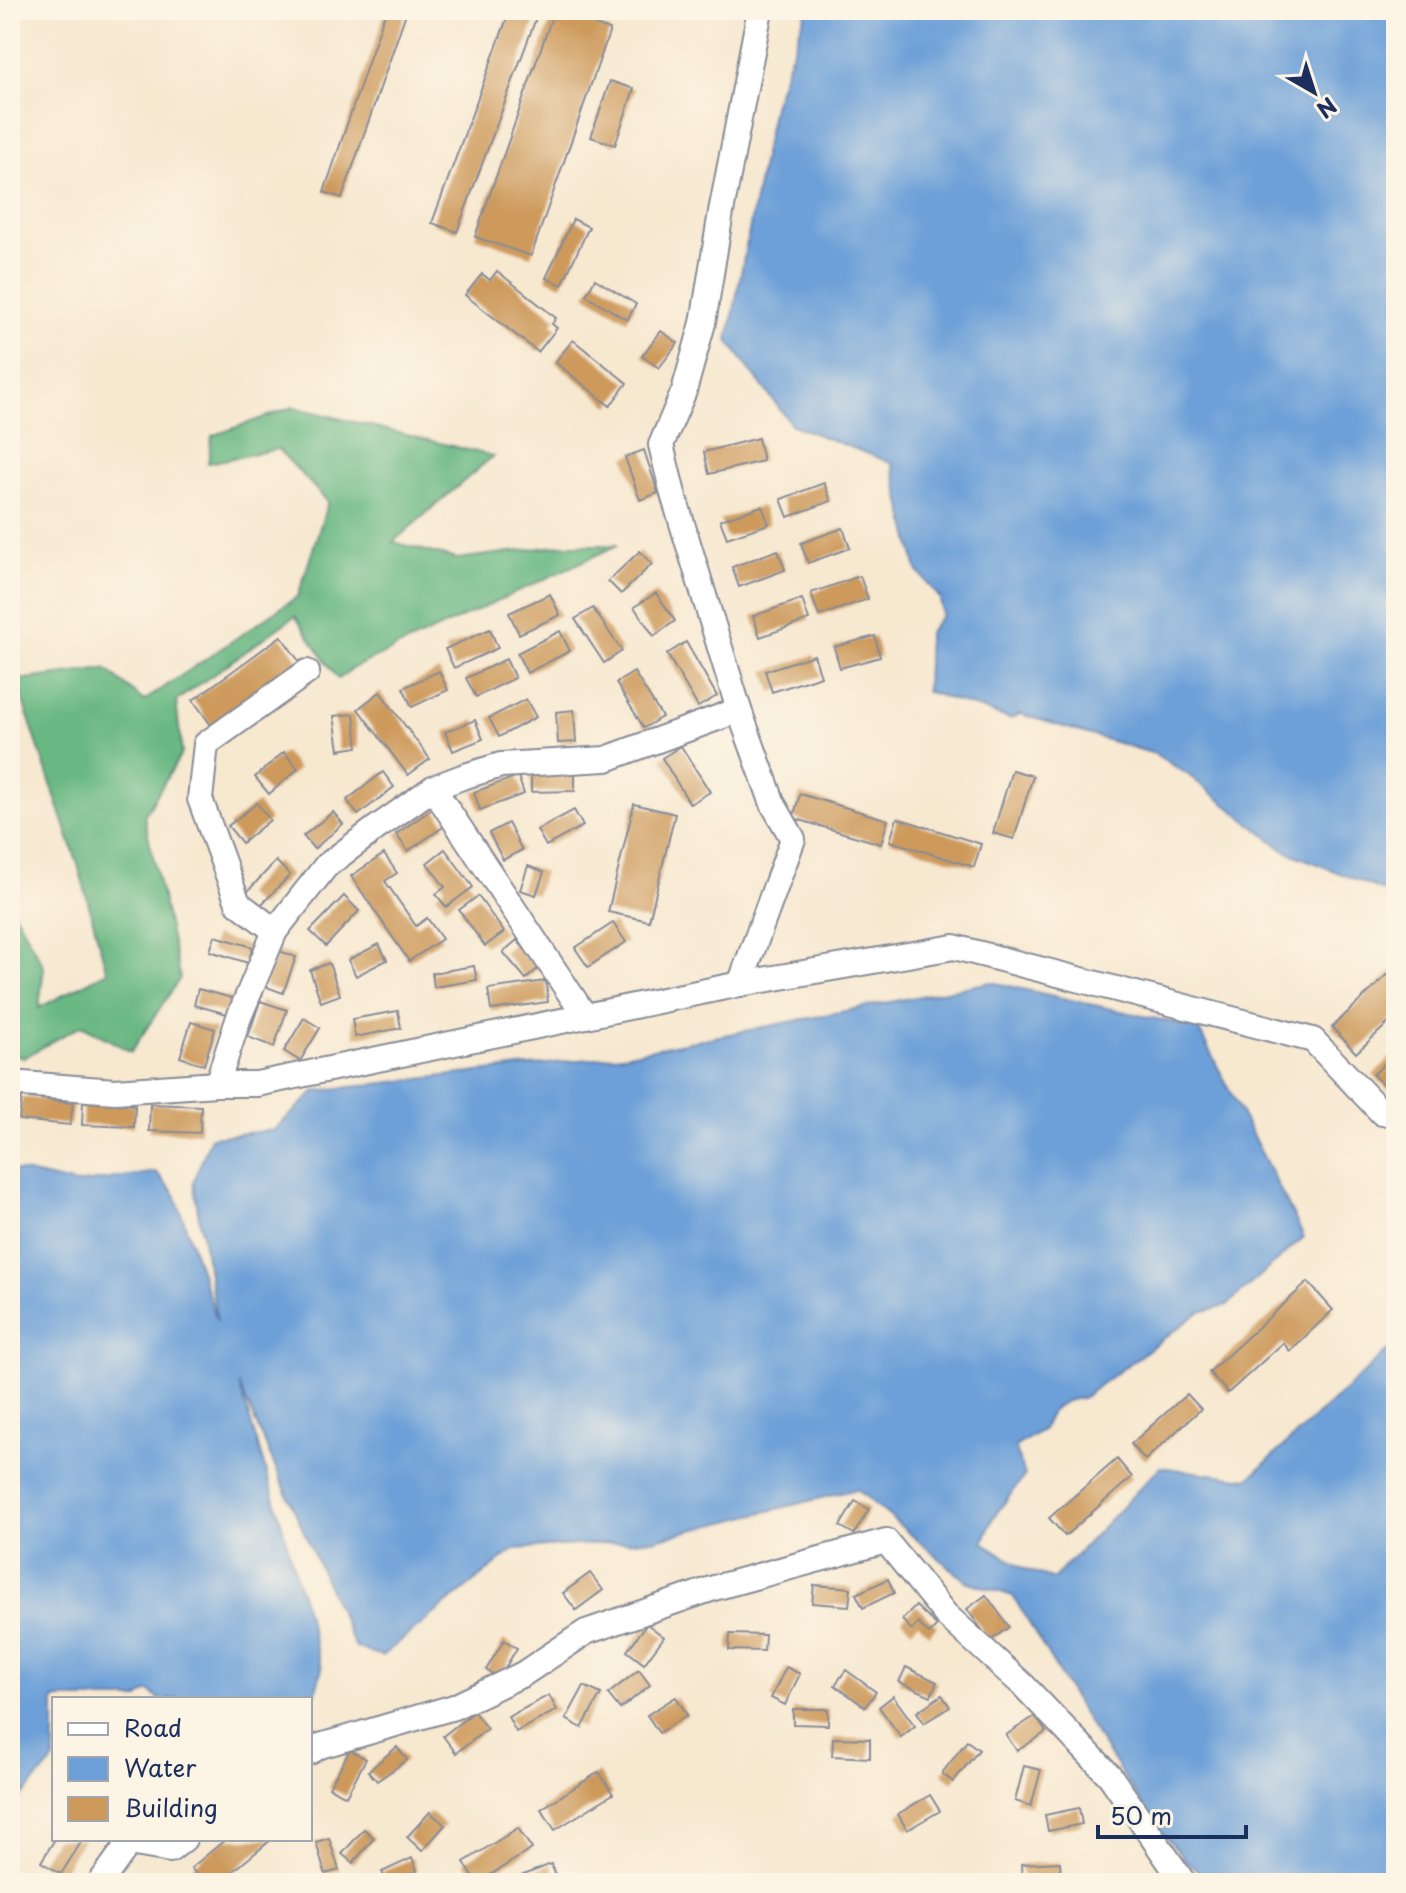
<svg xmlns="http://www.w3.org/2000/svg" width="1406" height="1893" font-family="'Playpen Sans',sans-serif">
	<style>
		.forest { fill: #69b883; stroke: #427470; stroke-width: 2 }
		.water { fill: #6da0d8; stroke: #44689b; stroke-width: 2 }
		.building { fill: #cd9a5c }
		.lines { fill: none; stroke-linecap: round; stroke-linejoin: round }
		.street-casing { stroke: #898c97; stroke-width: 28 }
		.street { stroke: #fff; stroke-width: 24 }
	</style>
	<rect width="100%" height="100%" fill="#fcf5e5"/>
	<filter id="ink" filterUnits="userSpaceOnUse"><feTurbulence type="fractalNoise" baseFrequency=".0125" numOctaves="2"/><feDisplacementMap in="SourceGraphic" scale="16" xChannelSelector="R" yChannelSelector="G"/><feConvolveMatrix kernelMatrix="1 2 1 2 8 2 1 2 1" color-interpolation-filters="sRGB"/></filter>
	<filter id="wash" filterUnits="userSpaceOnUse"><feTurbulence type="fractalNoise" baseFrequency=".006" numOctaves="4" result="noise"/><feDisplacementMap in="SourceGraphic" scale="32" xChannelSelector="R" yChannelSelector="G"/><feGaussianBlur stdDeviation="1.8" result="paint"/><feColorMatrix in="noise" values="0 0 0 0 0 0 0 0 0 0 0 0 0 0 0 0 0 1.4 0 .05"/><feComposite in="paint" operator="in"/></filter>
	<g filter="url(#wash)">
		<rect width="100%" height="100%" fill="#f7e8d0"/>
		<polygon class="forest" points="293,407 493,456 393,542 457,559 563,545 618,545 353,668 338,679 295,616 176,701 182,753 144,816 180,978 131,1052 82,1025 23,1058 10,1051 10,905 44,967 39,1008 107,972 79,868 16,680 106,669 144,701 298,596 328,502 278,449 208,463 212,436"/>
		<g class="water">
			<polygon points="807,10 1396,10 1396,896 1285,851 1187,774 1155,754 1020,714 1010,719 926,691 928,633 942,615 940,598 917,570 892,463 792,425 728,341 773,106"/>
			<path d="M991 982 1198 1028 1304 1237 1227 1305 1200 1312 1082 1398C1060 1400 1050 1408 1043 1429L1015 1447 1025 1475 993 1518 983 1542 1024 1569 1053 1579 1160 1467 1248 1479 1396 1343V1883H1215L1187 1862 1153 1821 1089 1724 1013 1596 966 1581 857 1489 652 1540 515 1549 382 1656 355 1647 239 1385 275 1500 322 1669 310 1711V1699H159L149 1691 137 1699H54V1760L10 1810V1169L76 1184 156 1172 175 1194 217 1321 193 1182 211 1137 274 1130 316 1091 623 1055Z"/>
		</g>
		<g id="blocks">
			<g class="building">
				<polygon points="386,10 407,10 342,198 324,192"/>
				<polygon points="510,10 539,10 457,232 432,223"/>
				<polygon points="554,11 610,30 531,256 475,237"/>
				<polygon points="610,81 634,89 615,145 591,137"/>
				<polygon points="573,219 589,227 562,285 546,278"/>
				<polygon points="497,271 556,318 552,324 557,328 538,352 465,295 482,274 490,280"/>
				<polygon points="595,279 636,304 627,320 586,295"/>
				<polygon points="661,331 678,343 659,368 642,356"/>
				<polygon points="573,340 627,383 610,406 555,362"/>
				<polygon points="758,438 763,461 709,474 704,452"/>
				<polygon points="644,450 658,493 640,500 625,457"/>
				<polygon points="824,483 831,501 788,517 781,499"/>
				<polygon points="762,506 769,524 727,538 720,520"/>
				<polygon points="843,528 850,548 808,563 801,543"/>
				<polygon points="778,550 785,570 739,587 732,567"/>
				<polygon points="640,551 652,564 621,594 608,581"/>
				<polygon points="860,576 868,599 819,616 811,593"/>
				<polygon points="656,593 675,621 654,636 634,607"/>
				<polygon points="550,594 560,615 519,634 509,613"/>
				<polygon points="802,599 809,620 760,637 753,616"/>
				<polygon points="593,608 622,651 604,663 575,619"/>
				<polygon points="490,629 498,648 454,668 445,649"/>
				<polygon points="560,631 570,651 527,673 517,653"/>
				<polygon points="281,636 301,664 214,729 193,700"/>
				<polygon points="875,636 880,657 840,668 834,647"/>
				<polygon points="686,642 717,696 698,707 667,654"/>
				<polygon points="814,655 821,676 772,692 765,671"/>
				<polygon points="506,659 515,678 476,697 466,678"/>
				<polygon points="439,671 448,690 412,707 403,688"/>
				<polygon points="634,672 662,717 644,728 616,683"/>
				<polygon points="380,692 430,759 408,775 358,709"/>
				<polygon points="526,699 536,717 499,737 489,718"/>
				<polygon points="574,710 576,742 558,743 556,712"/>
				<polygon points="354,714 358,747 339,750 334,716"/>
				<polygon points="475,720 483,739 453,751 445,732"/>
				<polygon points="681,746 710,792 690,804 662,758"/>
				<polygon points="284,752 298,769 269,794 255,777"/>
				<polygon points="1012,770 1033,776 1014,839 993,833"/>
				<polygon points="575,771 575,791 531,792 531,772"/>
				<polygon points="383,772 394,787 358,815 347,800"/>
				<polygon points="518,776 524,794 480,810 474,792"/>
				<polygon points="800,794 888,820 881,844 793,818"/>
				<polygon points="257,803 270,820 242,843 228,826"/>
				<polygon points="634,804 675,814 649,921 608,912"/>
				<polygon points="435,807 446,825 408,851 396,834"/>
				<polygon points="574,810 583,826 546,846 537,830"/>
				<polygon points="333,812 343,824 314,849 303,836"/>
				<polygon points="897,818 981,844 974,867 890,841"/>
				<polygon points="508,823 522,850 503,860 489,833"/>
				<polygon points="445,849 473,887 446,907 436,894 445,887 427,863"/>
				<polygon points="384,854 397,873 385,881 416,926 427,918 442,939 409,961 351,876"/>
				<polygon points="276,861 290,875 259,907 245,894"/>
				<polygon points="528,866 544,872 536,895 520,890"/>
				<polygon points="344,896 359,911 326,946 310,931"/>
				<polygon points="478,896 504,932 485,946 459,910"/>
				<polygon points="613,923 626,942 588,967 575,948"/>
				<polygon points="215,936 253,947 248,963 210,951"/>
				<polygon points="517,940 540,967 526,979 503,952"/>
				<polygon points="379,944 387,960 356,976 348,960"/>
				<polygon points="277,950 296,957 283,993 264,986"/>
				<polygon points="329,963 340,995 321,1002 310,970"/>
				<polygon points="474,966 477,980 434,987 432,973"/>
				<polygon points="1396,967 1396,1016 1356,1053 1332,1027"/>
				<polygon points="546,981 548,1002 491,1010 488,989"/>
				<polygon points="198,989 236,999 231,1015 194,1005"/>
				<polygon points="260,1001 287,1010 274,1047 248,1037"/>
				<polygon points="398,1011 401,1028 355,1037 352,1019"/>
				<polygon points="304,1018 320,1028 300,1061 284,1051"/>
				<polygon points="191,1022 215,1029 204,1065 180,1057"/>
				<polygon points="1396,1052 1396,1083 1389,1090 1373,1075"/>
				<polygon points="22,1097 73,1103 70,1125 19,1120"/>
				<polygon points="83,1102 135,1105 134,1127 82,1125"/>
				<polygon points="150,1104 201,1106 200,1133 149,1131"/>
				<polygon points="1308,1282 1333,1310 1290,1351 1283,1343 1228,1393 1209,1372"/>
				<polygon points="1187,1394 1201,1409 1145,1460 1131,1444"/>
				<polygon points="1117,1459 1132,1477 1065,1536 1049,1518"/>
				<polygon points="855,1501 869,1509 854,1534 840,1526"/>
				<polygon points="590,1573 603,1590 576,1610 563,1593"/>
				<polygon points="888,1579 894,1593 863,1608 856,1594"/>
				<polygon points="814,1585 851,1588 849,1606 812,1603"/>
				<polygon points="986,1595 1009,1627 990,1641 967,1609"/>
				<polygon points="916,1606 937,1626 929,1634 918,1623 912,1630 902,1620"/>
				<polygon points="647,1624 664,1637 644,1664 627,1651"/>
				<polygon points="730,1634 765,1635 764,1651 729,1650"/>
				<polygon points="504,1640 517,1648 499,1678 486,1670"/>
				<polygon points="786,1667 800,1674 785,1705 771,1698"/>
				<polygon points="906,1667 937,1682 931,1696 899,1682"/>
				<polygon points="639,1670 650,1685 620,1709 608,1694"/>
				<polygon points="846,1670 876,1692 865,1707 835,1685"/>
				<polygon points="584,1686 601,1694 582,1728 566,1719"/>
				<polygon points="549,1695 557,1710 516,1732 508,1717"/>
				<polygon points="942,1695 950,1707 924,1723 917,1712"/>
				<polygon points="893,1696 915,1726 901,1737 879,1707"/>
				<polygon points="676,1697 687,1715 659,1733 647,1715"/>
				<polygon points="793,1709 828,1709 828,1725 793,1724"/>
				<polygon points="474,1712 487,1729 456,1753 443,1736"/>
				<polygon points="1035,1716 1046,1732 1017,1751 1006,1735"/>
				<polygon points="833,1738 870,1739 870,1758 832,1756"/>
				<polygon points="967,1741 979,1750 953,1782 942,1773"/>
				<polygon points="397,1747 407,1760 377,1781 368,1771"/>
				<polygon points="350,1750 366,1759 346,1796 329,1787"/>
				<polygon points="1024,1766 1041,1770 1031,1806 1015,1801"/>
				<polygon points="599,1772 613,1794 555,1830 541,1809"/>
				<polygon points="930,1795 940,1811 907,1830 898,1814"/>
				<polygon points="1079,1808 1082,1824 1048,1831 1045,1815"/>
				<polygon points="430,1812 445,1825 422,1851 407,1837"/>
				<polygon points="518,1828 532,1849 477,1883 464,1862"/>
				<polygon points="364,1829 374,1838 353,1863 342,1854"/>
				<polygon points="329,1838 339,1870 325,1874 316,1842"/>
				<polygon points="55,1839 83,1839 61,1874 41,1862"/>
				<polygon points="226,1839 272,1839 219,1883 204,1883 191,1868"/>
				<polygon points="412,1858 417,1871 387,1883 382,1872"/>
				<polygon points="1060,1862 1061,1881 1022,1883 1021,1864"/>
				<polygon points="551,1864 559,1883 513,1883 511,1880"/>
			</g>
		</g>
	</g>
	<g filter="url(#ink)">
		<use href="#blocks" fill-opacity="0" stroke="#898c97" stroke-width="2"/>
		<g class="lines">
			<defs>
				<g id="street">
					<polyline points="739,710 773,804 793,839 740,984"/>
					<polyline points="433,788 585,1016"/>
					<polyline points="275,931 238,903 200,799 206,744 307,672"/>
					<polyline points="10,1083 115,1091 217,1084 257,1084 740,984 954,947 1313,1040 1382,1113"/>
					<polyline points="217,1084 239,1017 275,931 326,866 375,829 433,788 462,777 501,765 606,759 739,710 673,494 661,445 684,391 703,323 721,212 760,10"/>
					<polyline points="310,1752 320,1746 454,1707 523,1674 586,1632 714,1588 886,1541 946,1615 1023,1685 1110,1776 1184,1883"/>
					<polyline points="100,1883 129,1843 170,1850 184,1839"/>
				</g>
			</defs>
			<use href="#street" class="street-casing"/>
			<use href="#street" class="street"/>
		</g>
	</g>
	<rect width="1406" height="1893" fill="none" stroke="#fcf5e5" stroke-width="40"/>
	<rect x="52" y="1697" width="260" height="144" fill="#fcf5e5" stroke="#a2a6af" stroke-width="2"/>
	<rect x="68" y="1723" width="40" height="12" fill="#ffffff" stroke="#a2a6af" stroke-width="2"/>
	<text x="124" y="1737" font-size="24" fill="#1b2f5e">Road</text>
	<rect x="68" y="1757" width="40" height="24" fill="#6da0d8" stroke="#a2a6af" stroke-width="2"/>
	<text x="124" y="1777" font-size="24" fill="#1b2f5e">Water</text>
	<rect x="68" y="1797" width="40" height="24" fill="#cd9a5c" stroke="#a2a6af" stroke-width="2"/>
	<text x="124" y="1817" font-size="24" fill="#1b2f5e">Building</text>
	<g transform="translate(1314 92) rotate(141)" stroke="#fcf5e5" stroke-width="6" paint-order="stroke">
	<path d="M0-6L14 30L0 20L-14 30Z" fill="#1b2f5e"/>
	<text y="-12" font-size="22" font-weight="bold" text-anchor="middle" fill="#1b2f5e">N</text>
	</g>
	<path d="M1098 1825v12h148v-12" fill="none" stroke="#1b2f5e" stroke-width="4"/>
	<text x="1110" y="1825" font-size="24" fill="#1b2f5e" stroke="#fcf5e5" stroke-width="6" paint-order="stroke">50 m</text>
</svg>
